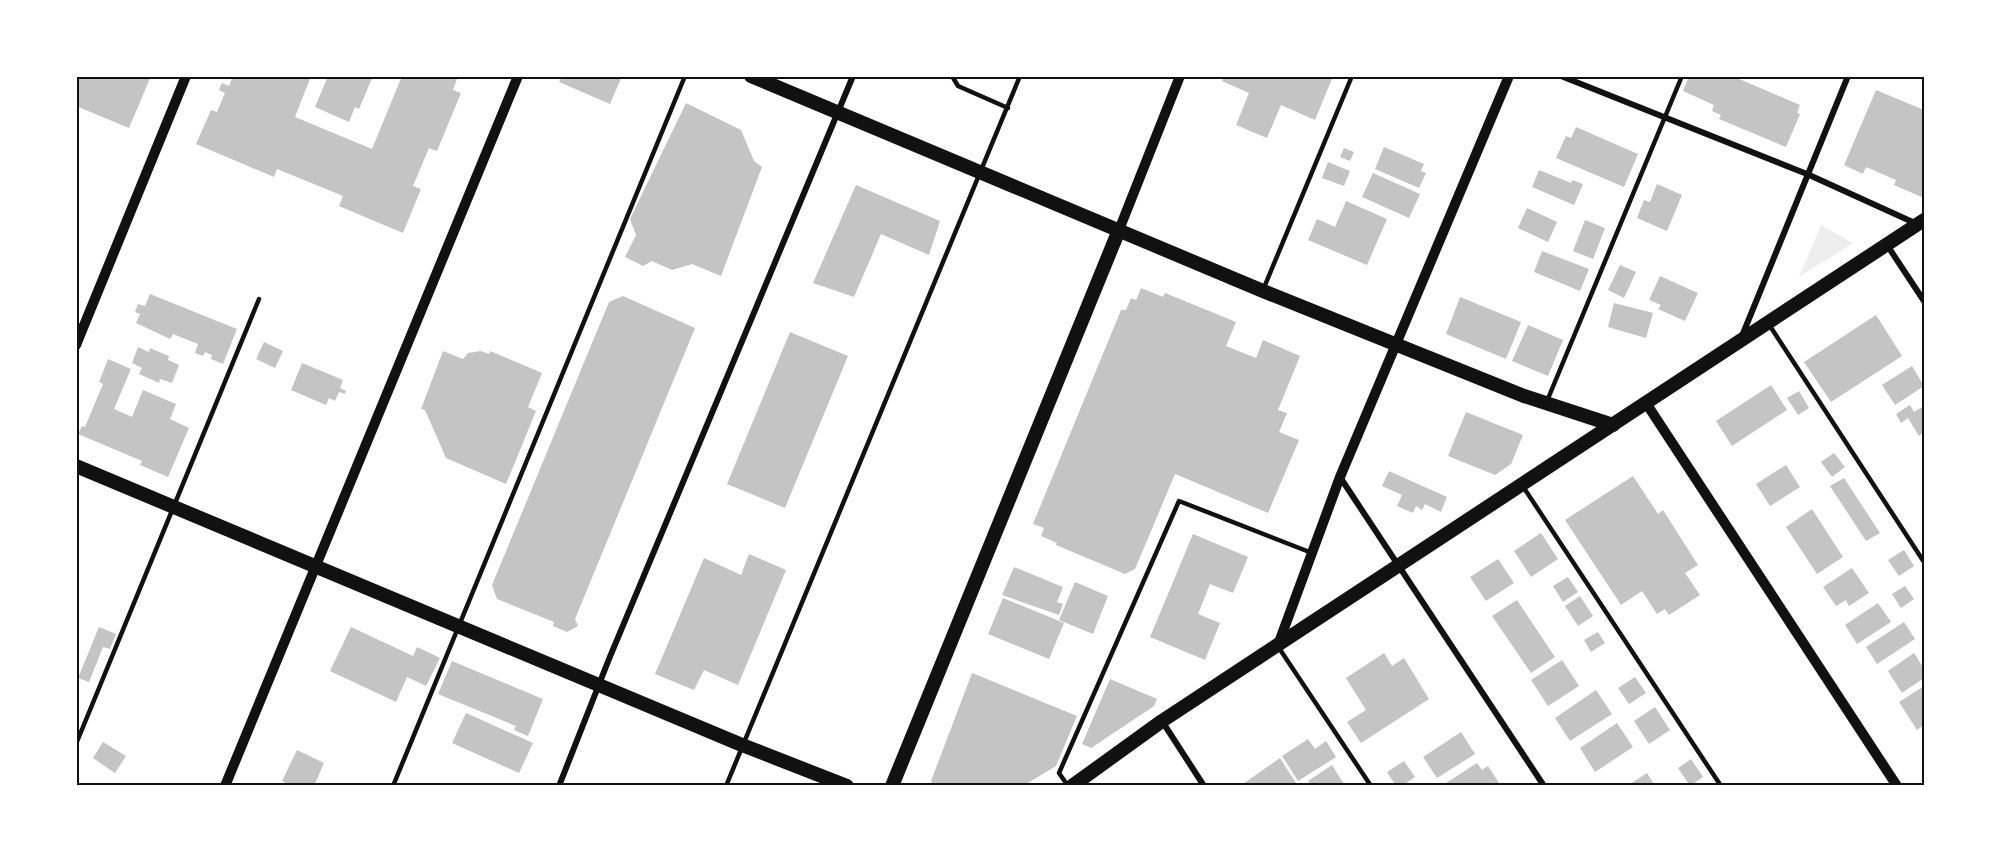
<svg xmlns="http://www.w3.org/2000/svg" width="2001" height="862" font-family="'Source Sans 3',sans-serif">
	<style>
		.green { fill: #eee }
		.building { fill: #c4c4c4 }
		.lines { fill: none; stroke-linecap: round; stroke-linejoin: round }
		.service { stroke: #111; stroke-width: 4.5 }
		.minor { stroke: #111; stroke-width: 6 }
		.tertiary { stroke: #111; stroke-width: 10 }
		.primary { stroke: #111; stroke-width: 14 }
		.neatline { fill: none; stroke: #111; stroke-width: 2 }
	</style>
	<rect width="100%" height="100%" fill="#fff"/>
	<polygon class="green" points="1821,225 1853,243 1799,277"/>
	<g class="building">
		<polygon points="76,76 151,76 129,128 76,106"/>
		<polygon points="233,76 311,76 295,117 372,149 402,76 458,76 453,90 461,93 437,151 429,148 413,186 421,189 403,233 339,206 343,196 277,169 274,177 196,144 211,110 217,112 225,93 219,90 222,83 229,86"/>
		<polygon points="328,76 373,76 359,109 355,107 349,122 315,107"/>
		<polygon points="562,76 622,76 610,104 559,82"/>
		<polygon points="1224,76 1333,76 1315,120 1281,105 1267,138 1236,125 1249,93 1222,81"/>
		<polygon points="1689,76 1732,76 1800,105 1797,113 1800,114 1786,147 1719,119 1721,115 1712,111 1714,105 1683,91"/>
		<polygon points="1876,90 1924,110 1924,198 1894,185 1896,180 1866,167 1863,174 1844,165"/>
		<polygon points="686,103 741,130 754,161 762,167 721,276 692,264 672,270 652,261 643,266 625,257 636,235 630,219"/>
		<polygon points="1576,127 1638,154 1624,187 1556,158 1566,136 1571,138"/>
		<polygon points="1384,147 1424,164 1421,171 1426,173 1419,188 1375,169"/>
		<polygon points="1344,148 1354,152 1350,161 1340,157"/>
		<polygon points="1328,162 1350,171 1344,186 1322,178"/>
		<polygon points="1539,170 1571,183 1572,180 1583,184 1574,205 1532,187"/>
		<polygon points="1373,173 1420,194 1409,218 1362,197"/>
		<polygon points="1657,184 1682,195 1667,231 1637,218 1644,200 1650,202"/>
		<polygon points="856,185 940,221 929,255 881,234 854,297 813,283"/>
		<polygon points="1346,201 1387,219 1367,265 1308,240 1317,219 1335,227"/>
		<polygon points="1527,208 1557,222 1548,242 1518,228"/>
		<polygon points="1585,220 1605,228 1593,259 1573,251"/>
		<polygon points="1542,251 1589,269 1580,291 1534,272"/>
		<polygon points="1620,265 1636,272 1624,298 1608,290"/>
		<polygon points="1660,276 1698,293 1685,321 1658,309 1661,305 1649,300"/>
		<polygon points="1141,288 1163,297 1165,293 1236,322 1226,346 1256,358 1263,340 1300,356 1278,410 1287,413 1279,432 1299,440 1268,513 1175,474 1135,569 1125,574 1056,545 1057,543 1041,536 1044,528 1033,524 1121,310 1126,310 1131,298 1136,300"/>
		<polygon points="150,294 237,329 223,364 211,359 212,355 205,352 203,356 195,353 198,344 173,334 170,339 136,323 140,314 135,312 138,304 145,306"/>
		<polygon points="623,296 695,328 575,619 578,626 567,632 553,626 554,622 497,599 492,585 609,302"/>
		<polygon points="1460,297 1521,322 1506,359 1446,334"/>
		<polygon points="1614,303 1653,313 1646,338 1608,327"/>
		<polygon points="1876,315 1902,356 1831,402 1804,362"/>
		<polygon points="1528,325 1563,340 1548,376 1512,361"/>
		<polygon points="790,332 848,356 785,508 727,484"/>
		<polygon points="264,342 283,351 275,368 256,359"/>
		<polygon points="138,347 149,352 150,348 169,356 168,360 179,365 172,383 160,379 159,383 139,374 142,368 132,363"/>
		<polygon points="443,351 463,359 468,353 481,351 489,354 490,351 542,373 528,407 536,411 506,484 446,458 425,410 421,409"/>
		<polygon points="108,359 131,369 114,409 132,417 143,390 176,404 170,419 189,428 168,477 140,465 142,461 78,434 82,426 85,427 103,384 99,382"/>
		<polygon points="302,363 343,380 340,388 346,391 345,394 339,392 335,401 329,398 326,405 291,390"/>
		<polygon points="1912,366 1924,386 1895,405 1882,385"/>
		<polygon points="1771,385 1787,410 1732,446 1716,421"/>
		<polygon points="1799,391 1809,408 1798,415 1787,398"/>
		<polygon points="1910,405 1914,412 1924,406 1924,432 1919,436 1908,418 1901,423 1896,414"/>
		<polygon points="1466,412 1523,435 1511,464 1495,475 1448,456"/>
		<polygon points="1834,453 1845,467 1832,477 1821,462"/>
		<polygon points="1786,465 1800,487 1770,506 1756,484"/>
		<polygon points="1389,471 1447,497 1441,512 1425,504 1422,510 1416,506 1413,513 1397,506 1402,495 1382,486"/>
		<polygon points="1633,476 1658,514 1663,510 1698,565 1685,573 1700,595 1669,615 1665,609 1657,614 1642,591 1621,605 1565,520"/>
		<polygon points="1844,478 1880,533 1866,541 1830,486"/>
		<polygon points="1812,509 1843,557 1817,574 1786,527"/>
		<polygon points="1541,533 1558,559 1531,577 1514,551"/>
		<polygon points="1193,534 1248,557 1233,593 1210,584 1198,614 1220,623 1205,660 1150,637"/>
		<polygon points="1904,550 1914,566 1899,576 1888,560"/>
		<polygon points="749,554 786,570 738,685 704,670 694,690 655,674 704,558 741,575"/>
		<polygon points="1498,559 1514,583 1486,601 1470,577"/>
		<polygon points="1014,567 1063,587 1057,602 1063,604 1059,615 1002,595"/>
		<polygon points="1852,568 1869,593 1849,606 1846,600 1836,606 1823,587"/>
		<polygon points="1568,577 1578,592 1563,602 1553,586"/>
		<polygon points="1075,582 1108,596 1093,634 1059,620"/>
		<polygon points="1905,586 1914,599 1901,608 1892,594"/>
		<polygon points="1580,596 1593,616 1578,626 1565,606"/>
		<polygon points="1003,598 1064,623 1049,659 988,634"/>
		<polygon points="1517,600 1555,657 1531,673 1492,616"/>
		<polygon points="1878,603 1891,622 1857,644 1845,625"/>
		<polygon points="1904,622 1915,639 1877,664 1866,647"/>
		<polygon points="99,627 116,634 110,649 103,647 89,682 78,678"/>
		<polygon points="351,627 413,656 417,647 440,658 426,686 407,677 396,702 330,671"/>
		<polygon points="1598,632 1605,643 1591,652 1584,640"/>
		<polygon points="1384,653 1392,666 1404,658 1429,699 1361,743 1347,722 1366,710 1346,678"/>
		<polygon points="1914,653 1924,669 1924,678 1902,693 1888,671"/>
		<polygon points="1562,660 1579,686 1548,706 1531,680"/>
		<polygon points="452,661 543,699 528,736 514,730 516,726 438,694"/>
		<polygon points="972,673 1077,716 1056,766 1023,786 933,785 931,781"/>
		<polygon points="1635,677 1646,693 1629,704 1618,688"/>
		<polygon points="1110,679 1157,699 1154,706 1091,748 1082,744"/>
		<polygon points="1924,686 1924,725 1917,730 1899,702"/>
		<polygon points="1596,690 1612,714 1570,741 1555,718"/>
		<polygon points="1655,707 1670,730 1649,744 1634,721"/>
		<polygon points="466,713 533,743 519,773 452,743"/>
		<polygon points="1617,723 1633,747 1595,772 1580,748"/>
		<polygon points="1461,732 1475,754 1437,778 1423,757"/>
		<polygon points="1308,739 1315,749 1326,741 1336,757 1298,781 1282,756"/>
		<polygon points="103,742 126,756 115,773 93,758"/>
		<polygon points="297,750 324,763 314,786 292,786 282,781"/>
		<polygon points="1280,758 1296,783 1292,786 1240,786"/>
		<polygon points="1691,759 1703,777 1690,786 1678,768"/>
		<polygon points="1404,761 1415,777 1402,786 1396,786 1387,772"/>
		<polygon points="1477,763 1482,770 1488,766 1501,786 1447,786 1446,783"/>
		<polygon points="1332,765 1345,786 1311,786 1308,781"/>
		<polygon points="1647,773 1655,786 1627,786"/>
	</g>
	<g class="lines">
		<g class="service">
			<polyline points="952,76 958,86 1008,108"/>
			<polyline points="1263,290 1352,76"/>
			<polyline points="1768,323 1924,562"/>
			<polyline points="1547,401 1682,76"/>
			<polyline points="1522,485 1721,786"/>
			<polyline points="1279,648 1371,786"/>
			<polyline points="76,744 259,299"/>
			<polyline points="393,786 685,76"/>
			<polyline points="726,786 1020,76"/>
			<polyline points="1068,786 1059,773 1179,501 1312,553"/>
		</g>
		<g class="minor">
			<polyline points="1561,76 1807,174 1917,224"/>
			<polyline points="1887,245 1924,301"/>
			<polyline points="1742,336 1848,76"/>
			<polyline points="1340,477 1544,786"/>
			<polyline points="1162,721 1204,786"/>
			<polyline points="559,786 609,659 853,76"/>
		</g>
		<g class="tertiary">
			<polyline points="1119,230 1180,76"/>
			<polyline points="76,345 186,76"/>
			<polyline points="1646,403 1897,786"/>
			<polyline points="1278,645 1340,477 1509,76"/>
			<polyline points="225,786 518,76"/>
		</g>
		<g class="primary">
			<polyline points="751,76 1263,291 1524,396 1613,425"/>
			<polyline points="76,466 742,745 847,786"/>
			<polyline points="892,786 1119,230"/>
			<polyline points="1072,786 1162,721 1924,220"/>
		</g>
	</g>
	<rect width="2001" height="862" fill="none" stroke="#ffffff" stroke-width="156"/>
	<rect x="78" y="78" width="1845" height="706" class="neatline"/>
</svg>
